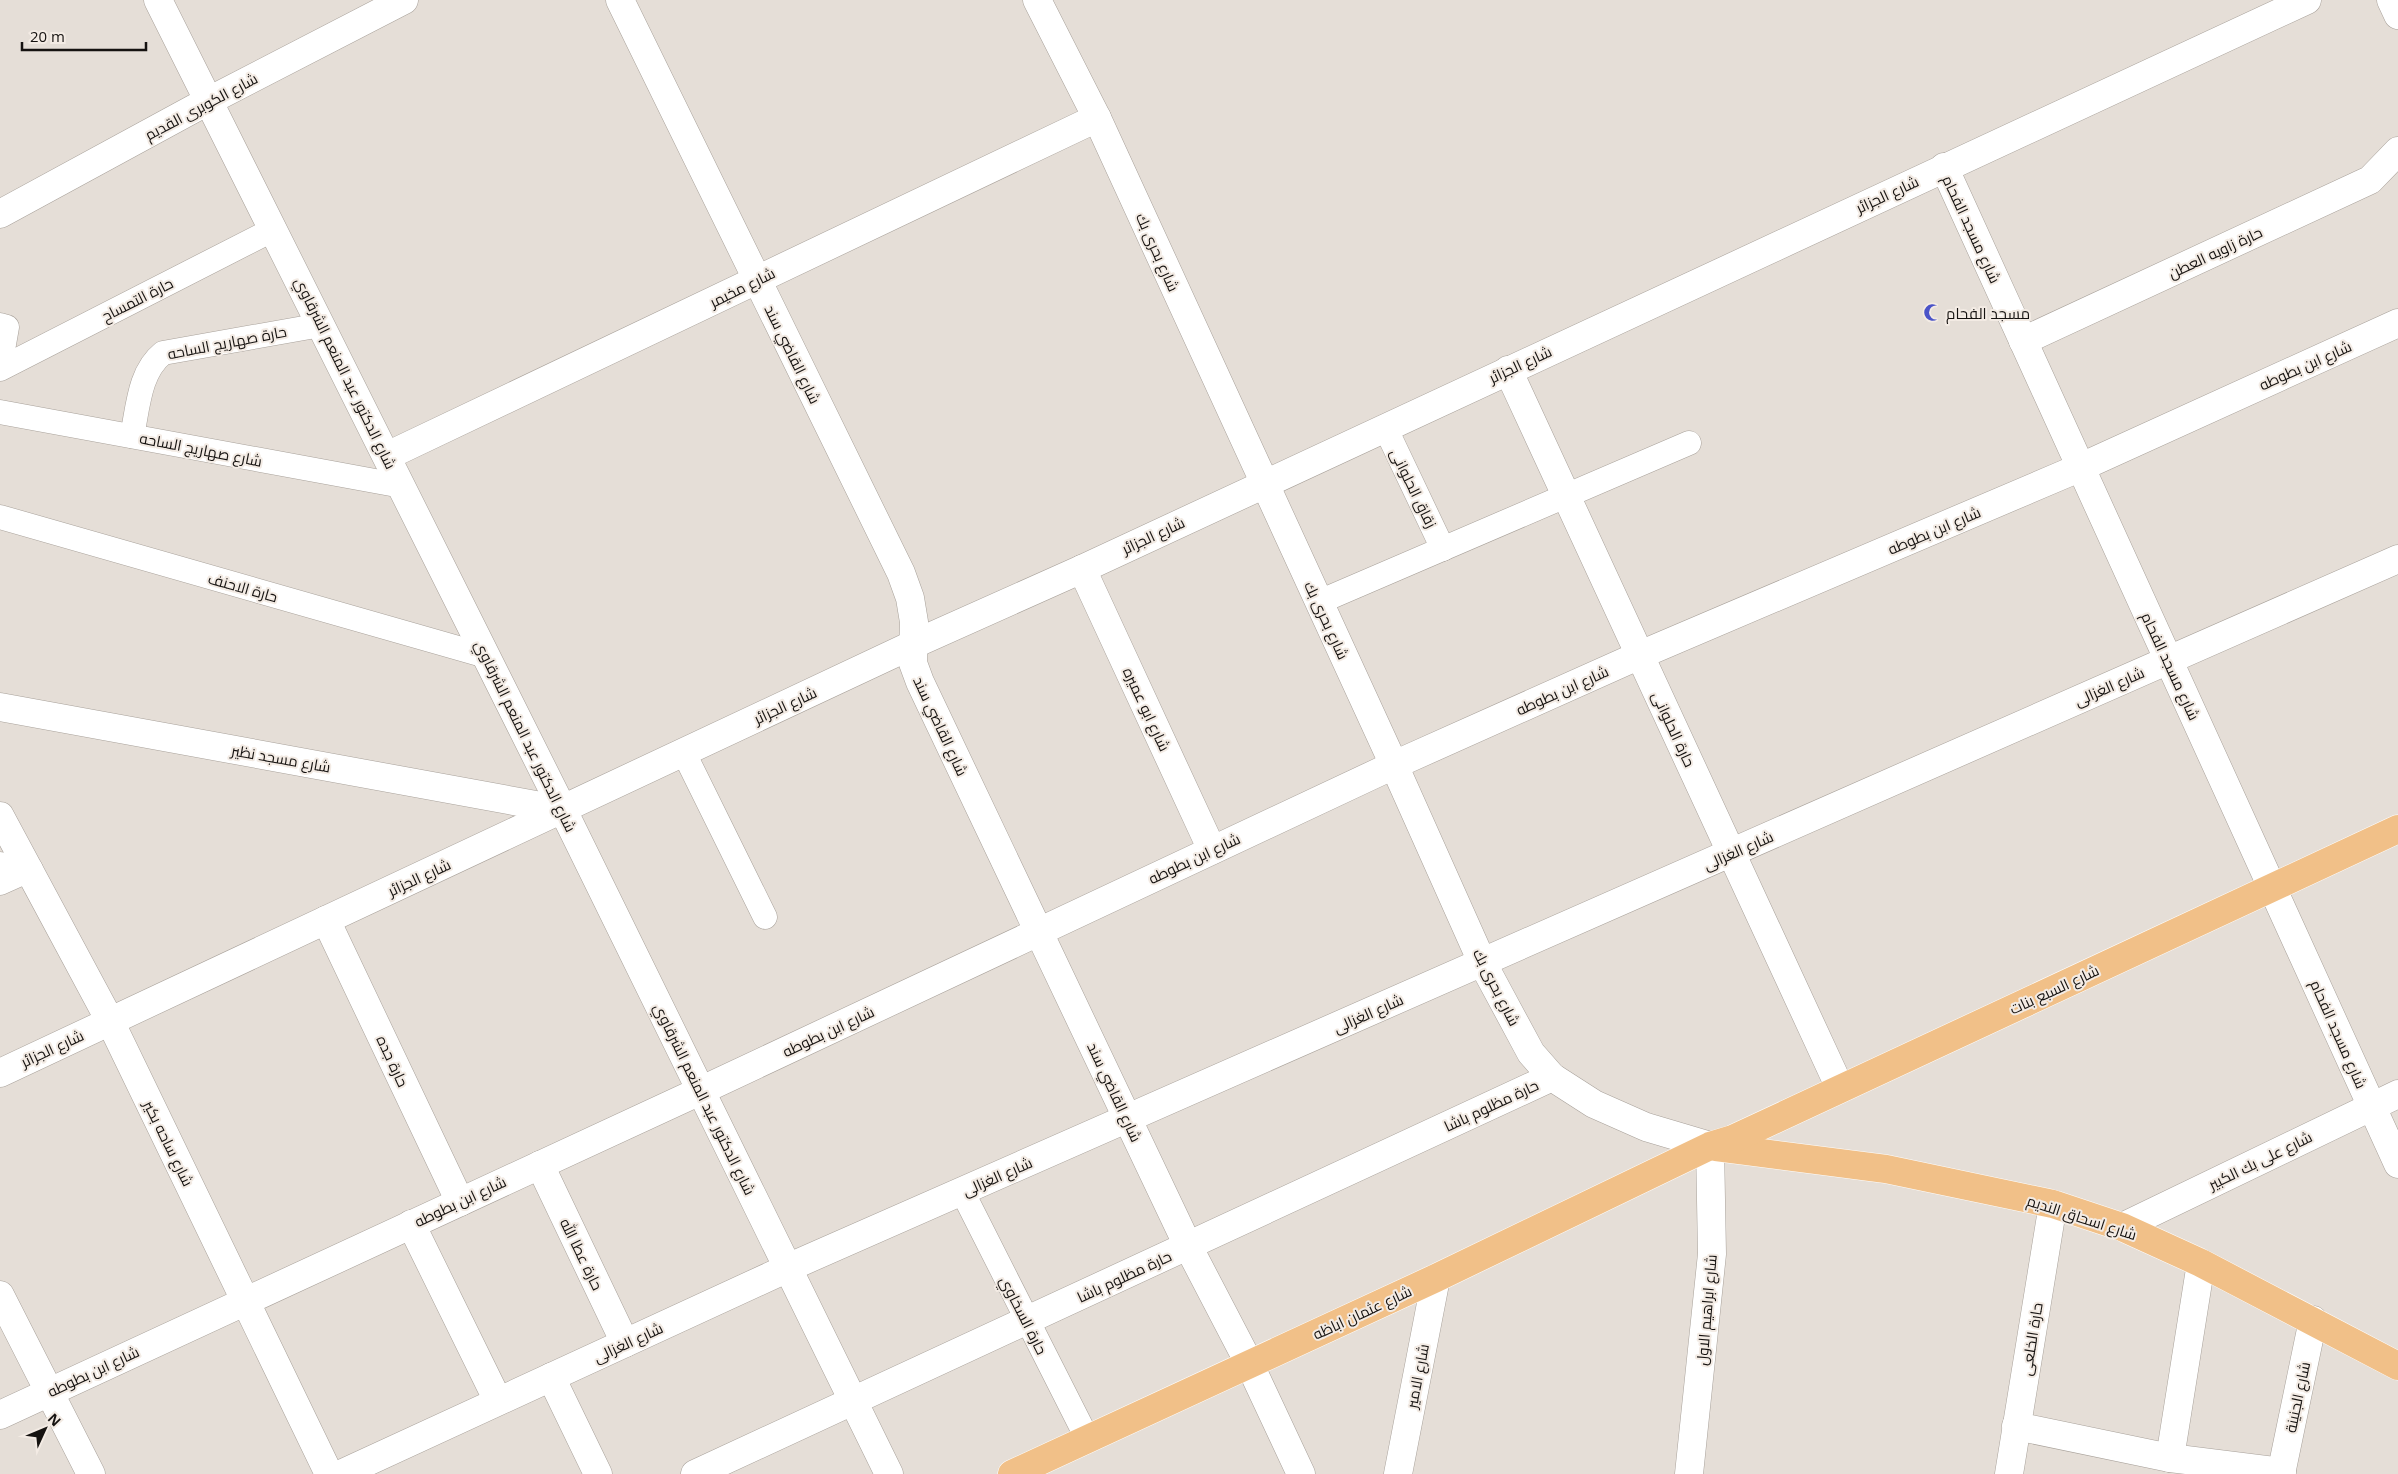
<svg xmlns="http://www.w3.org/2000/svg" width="2398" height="1474" font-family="'Open Sans',Cairo,sans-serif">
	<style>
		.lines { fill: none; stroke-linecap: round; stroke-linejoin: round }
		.service-casing { stroke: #a8a19a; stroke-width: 25 }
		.minor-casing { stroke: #a8a19a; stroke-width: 29 }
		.secondary-casing { stroke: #a8a19a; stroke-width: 29 }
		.primary-casing { stroke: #fff; stroke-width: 29 }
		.service { stroke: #fff; stroke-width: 24 }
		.minor { stroke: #fff; stroke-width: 28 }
		.secondary { stroke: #fff; stroke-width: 28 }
		.primary { stroke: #f1c088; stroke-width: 28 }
		.labels { text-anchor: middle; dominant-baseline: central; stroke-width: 4; stroke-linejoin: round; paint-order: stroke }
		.street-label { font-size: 15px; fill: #151210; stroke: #f3ebe4 }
		.poi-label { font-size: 15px; fill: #151210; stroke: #f3ebe4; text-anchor: start }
	</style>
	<rect width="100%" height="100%" fill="#e5ded7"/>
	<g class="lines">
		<defs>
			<g id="service">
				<polyline points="0,325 7,327 0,367"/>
				<polyline points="0,369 274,229"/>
				<polyline points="0,412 402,486"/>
				<polyline points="1385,427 1443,549"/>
				<path d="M132 436C138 408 139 372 163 353L321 325"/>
				<polyline points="0,517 486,656"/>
				<polyline points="1319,602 1689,443"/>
				<polyline points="684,753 765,917"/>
				<polyline points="0,883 29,870"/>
				<polyline points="962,1191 1087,1438"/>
			</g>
			<g id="minor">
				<polyline points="620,0 901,573 910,598 914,622 913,663 920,682 1188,1246 1250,1365 1301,1474"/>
				<polyline points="1037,0 1097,118 1394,765 1482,962 1531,1053 1552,1077 1594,1104 1646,1127 1710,1146 1712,1254 1689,1474"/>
				<polyline points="2391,0 2398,15"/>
				<polyline points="1944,167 2398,1164"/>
				<polyline points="0,214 195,108 404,0"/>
				<polyline points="2023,341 2370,180 2398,151"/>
				<polyline points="1508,370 1840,1088"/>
				<polyline points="387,456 1097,118"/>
				<polyline points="1082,569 1212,850"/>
				<polyline points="0,707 563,810"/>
				<polyline points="0,816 110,1021 329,1474"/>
				<polyline points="0,866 29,870"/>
				<polyline points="326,920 460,1202"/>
				<polyline points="0,1073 912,645 1082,569 2307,0"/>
				<polyline points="540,1165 625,1343"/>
				<polyline points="411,1224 498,1401"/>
				<polyline points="2122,1227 2398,1094"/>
				<polyline points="0,1295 91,1474"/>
				<polyline points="551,1377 598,1474"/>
				<polyline points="0,1415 700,1091 1394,765 1640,655 2079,468 2398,323"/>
				<polyline points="2016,1426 2170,1458 2282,1472"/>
				<polyline points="2170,1458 2201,1263"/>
				<polyline points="341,1474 801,1262 2398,559"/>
				<polyline points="695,1474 1552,1077"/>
				<polyline points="1398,1474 1436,1278"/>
				<polyline points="2009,1474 2053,1204"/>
				<polyline points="2281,1474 2313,1320"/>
			</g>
			<polyline id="secondary" points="158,0 563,810 889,1474"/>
			<g id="primary">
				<polyline points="1716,1147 1886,1169 2053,1204 2122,1227 2201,1263 2398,1366"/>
				<polyline points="1012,1474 1436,1278 1710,1146 1733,1139 2398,829"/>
			</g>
		</defs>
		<use href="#service" class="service-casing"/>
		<use href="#minor" class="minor-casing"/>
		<use href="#secondary" class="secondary-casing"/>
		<use href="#primary" class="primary-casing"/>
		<use href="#service" class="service"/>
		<use href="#minor" class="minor"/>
		<use href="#secondary" class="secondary"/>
		<use href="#primary" class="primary"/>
	</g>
	<defs>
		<symbol id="mosque-bare" viewBox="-9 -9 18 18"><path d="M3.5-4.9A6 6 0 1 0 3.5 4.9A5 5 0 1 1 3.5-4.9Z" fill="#4a53c8" stroke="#f3ebe4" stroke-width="2.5" paint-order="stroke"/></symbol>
	</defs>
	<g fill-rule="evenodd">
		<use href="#mosque-bare" x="1920" y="300" width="25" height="25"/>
	</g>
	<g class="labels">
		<g class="street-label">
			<text transform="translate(201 106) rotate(-28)">شارع الكوبرى القديم</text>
			<text transform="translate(1887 194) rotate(-25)">شارع الجزائر</text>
			<text transform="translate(1972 229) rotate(65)">شارع مسجد الفحام</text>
			<text transform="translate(1158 252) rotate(66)">شارع بحرى بك</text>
			<text transform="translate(2215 252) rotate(-25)">حارة زاويه العطن</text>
			<text transform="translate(742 287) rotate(-26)">شارع مخيمر</text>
			<text transform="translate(137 299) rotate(-27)">حارة التمساح</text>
			<text transform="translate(227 342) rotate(-11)">حارة صهاريج الساحه</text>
			<text transform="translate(793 354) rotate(64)">شارع القاضي سند</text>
			<text transform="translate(1520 364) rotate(-25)">شارع الجزائر</text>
			<text transform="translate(2305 365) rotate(-24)">شارع ابن بطوطه</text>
			<text transform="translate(346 373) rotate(64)">شارع الدكتور عبد المنعم الشرقاوي</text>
			<text transform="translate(201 449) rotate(11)">شارع صهاريج الساحه</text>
			<text transform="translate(1414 488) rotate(64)">زقاق الحلوانى</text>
			<text transform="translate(1934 530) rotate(-23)">شارع ابن بطوطه</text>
			<text transform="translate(1153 535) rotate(-25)">شارع الجزائر</text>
			<text transform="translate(243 587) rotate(16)">حارة الاحنف</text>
			<text transform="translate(1327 620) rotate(65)">شارع بحرى بك</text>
			<text transform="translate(2171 666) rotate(65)">شارع مسجد الفحام</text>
			<text transform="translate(2109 686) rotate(-24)">شارع الغزالى</text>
			<text transform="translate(1562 690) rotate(-24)">شارع ابن بطوطه</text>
			<text transform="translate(785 705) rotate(-25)">شارع الجزائر</text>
			<text transform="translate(1147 709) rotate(65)">شارع ابو عميره</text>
			<text transform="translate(941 726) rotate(65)">شارع القاضي سند</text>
			<text transform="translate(1674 729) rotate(65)">حارة الحلوانى</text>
			<text transform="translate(526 736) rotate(64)">شارع الدكتور عبد المنعم الشرقاوي</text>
			<text transform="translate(281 758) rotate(10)">شارع مسجد نظير</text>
			<text transform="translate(1738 850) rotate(-24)">شارع الغزالى</text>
			<text transform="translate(1194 858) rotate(-25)">شارع ابن بطوطه</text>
			<text transform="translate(419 877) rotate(-25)">شارع الجزائر</text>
			<text transform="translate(1497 987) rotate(63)">شارع بحرى بك</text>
			<text transform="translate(2054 989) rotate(-25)">شارع السبع بنات</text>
			<text transform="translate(1368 1013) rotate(-24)">شارع الغزالى</text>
			<text transform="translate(828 1031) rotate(-25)">شارع ابن بطوطه</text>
			<text transform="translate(2339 1034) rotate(66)">شارع مسجد الفحام</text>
			<text transform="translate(52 1048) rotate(-25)">شارع الجزائر</text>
			<text transform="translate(393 1061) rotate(65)">حارة جده</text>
			<text transform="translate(1115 1092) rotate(65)">شارع القاضي سند</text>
			<text transform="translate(705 1099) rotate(64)">شارع الدكتور عبد المنعم الشرقاوي</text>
			<text transform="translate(1491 1105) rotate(-25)">حارة مظلوم باشا</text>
			<text transform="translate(169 1143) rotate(64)">شارع ساحه بكير</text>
			<text transform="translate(2260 1160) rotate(-26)">شارع على بك الكبير</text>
			<text transform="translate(997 1176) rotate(-24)">شارع الغزالى</text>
			<text transform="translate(460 1201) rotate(-25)">شارع ابن بطوطه</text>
			<text transform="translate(2082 1217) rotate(18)">شارع اسحاق النديم</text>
			<text transform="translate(582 1254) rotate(64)">حارة عطا الله</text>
			<text transform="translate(1124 1276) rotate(-25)">حارة مظلوم باشا</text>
			<text transform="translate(1706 1310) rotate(-85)">شارع ابراهيم الاول</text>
			<text transform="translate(1362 1312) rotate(-25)">شارع عثمان اباظه</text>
			<text transform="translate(1024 1315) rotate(63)">حارة السخاوي</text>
			<text transform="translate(2031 1339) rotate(-81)">حارة الخلعى</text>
			<text transform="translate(628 1342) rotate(-25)">شارع الغزالى</text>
			<text transform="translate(93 1371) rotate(-25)">شارع ابن بطوطه</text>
			<text transform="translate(1417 1376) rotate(-79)">شارع الامير</text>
			<text transform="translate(2297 1397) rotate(-78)">شارع الجنينة</text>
		</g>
		<g class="poi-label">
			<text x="1946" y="313">مسجد الفحام</text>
		</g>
	</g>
	<g transform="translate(45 1429) rotate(46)" stroke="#f3ebe4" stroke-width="4" paint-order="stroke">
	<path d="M0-4L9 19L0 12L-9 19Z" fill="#151210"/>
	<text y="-8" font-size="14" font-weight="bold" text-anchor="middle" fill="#151210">N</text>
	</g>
	<path d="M22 42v8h124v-8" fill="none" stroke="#151210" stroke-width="2.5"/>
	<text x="30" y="42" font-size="15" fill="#151210" stroke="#f3ebe4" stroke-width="4" paint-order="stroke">20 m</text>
</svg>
